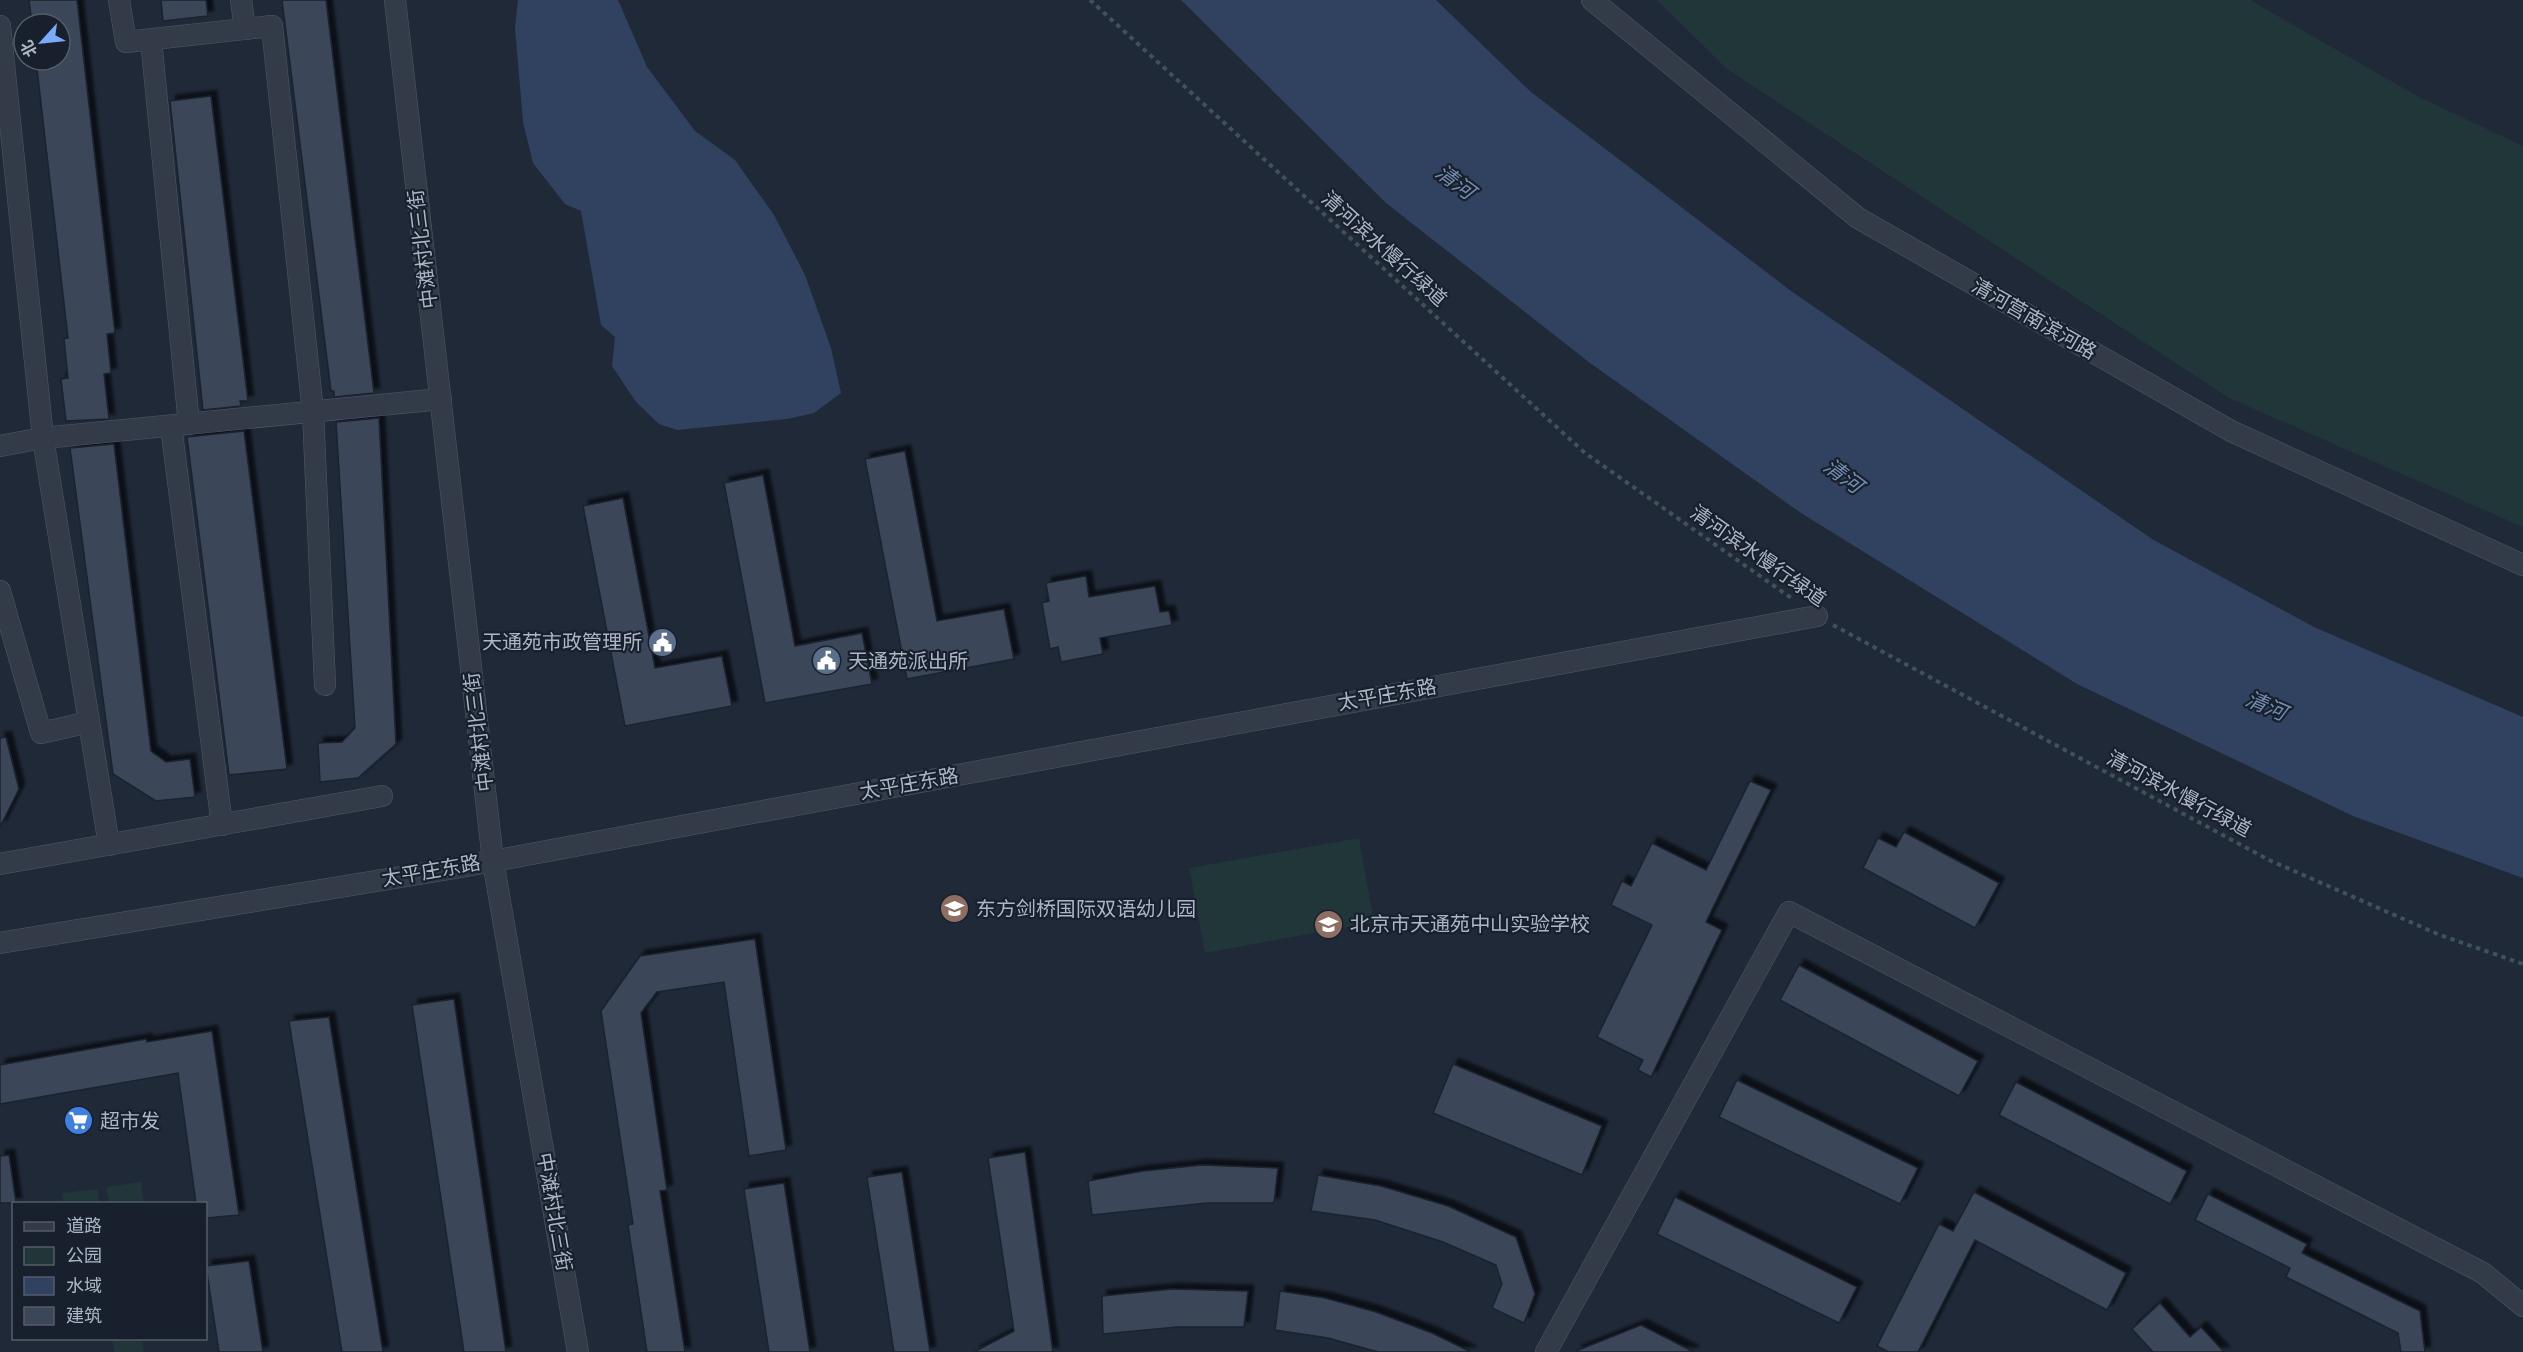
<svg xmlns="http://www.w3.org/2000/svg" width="2523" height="1352" font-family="Karla,'Noto Sans SC',sans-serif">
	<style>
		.green { fill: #213639 }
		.water { fill: #30425f }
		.building { fill: #3b4759; stroke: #1a222f; stroke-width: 1.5; filter: url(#shadow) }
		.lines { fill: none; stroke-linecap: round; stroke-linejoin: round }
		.minor-casing { stroke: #505967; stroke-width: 22 }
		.path { stroke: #3f5357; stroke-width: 4; stroke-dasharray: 4.5 4.5; stroke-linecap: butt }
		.minor { stroke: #333b49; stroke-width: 21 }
		.labels { text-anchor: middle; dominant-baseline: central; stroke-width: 4.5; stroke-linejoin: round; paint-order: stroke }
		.street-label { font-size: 20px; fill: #adb6c6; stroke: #18202d }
		.poi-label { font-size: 20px; fill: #adb6c6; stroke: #18202d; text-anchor: start }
		.water-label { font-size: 21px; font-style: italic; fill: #748cb0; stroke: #18202d }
	</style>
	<defs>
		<filter id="shadow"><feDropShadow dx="5.5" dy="-5.5" stdDeviation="1.5" flood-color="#0009"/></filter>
	</defs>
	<rect width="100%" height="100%" fill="#1f2938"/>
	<g class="green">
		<polygon points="1657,0 2250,0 2419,97 2523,146 2523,527 2229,398 1727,69"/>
		<polygon points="1359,838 1374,922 1205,953 1189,868"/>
		<polygon points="141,1182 144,1203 109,1203 106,1187"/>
		<polygon points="98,1189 99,1203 63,1203 62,1193"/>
		<polygon points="112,1339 142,1339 144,1352 114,1352"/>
	</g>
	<g class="water">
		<polygon points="518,0 618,0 647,67 695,131 735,160 774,215 805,275 831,348 841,393 814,413 787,419 677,430 659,424 636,402 612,366 615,337 601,325 581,211 565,204 533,163 523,122 515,28"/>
		<polygon points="1181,0 1436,0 1531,92 1791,291 2152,539 2314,627 2523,717 2523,878 2353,816 2077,684 1801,513 1590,363 1386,203"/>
	</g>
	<g class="building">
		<polygon points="29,0 77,0 115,333 107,334 111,373 104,374 109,419 66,421 61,379 68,378 64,339 68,338 36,60 60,60 60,24 32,24"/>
		<polygon points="161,0 206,0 208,16 163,21"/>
		<polygon points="282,0 326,0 374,393 334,397 334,391 331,391"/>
		<polygon points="211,96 248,401 240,401 241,406 203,410 170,101"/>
		<polygon points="379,418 396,744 358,778 320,782 318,743 342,742 355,728 336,422"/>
		<polygon points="244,431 287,769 229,775 187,437"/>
		<polygon points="114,444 151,751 166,762 190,759 195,797 156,801 113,774 70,448"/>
		<polygon points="905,451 937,621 1004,609 1014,659 907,679 865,459"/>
		<polygon points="763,475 795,646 862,633 872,684 765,703 724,483"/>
		<polygon points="623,498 655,668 722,656 732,706 625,726 583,506"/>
		<polygon points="1086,576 1089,597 1155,586 1160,612 1169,611 1172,625 1100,638 1103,654 1061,662 1058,647 1050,649 1042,603 1049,601 1046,583"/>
		<polygon points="6,737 19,789 0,827 0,738"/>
		<polygon points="1750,781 1771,790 1706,922 1722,930 1651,1077 1638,1070 1643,1060 1597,1037 1652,925 1611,905 1622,881 1631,886 1652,843 1706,870"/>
		<polygon points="1904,832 1999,883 1975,928 1863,868 1878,838 1896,847"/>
		<polygon points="755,939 786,1150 749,1156 724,982 657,992 641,1013 667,1190 660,1191 685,1352 647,1352 628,1225 633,1224 601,1011 640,956"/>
		<polygon points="1799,965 1978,1061 1959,1096 1780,1000"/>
		<polygon points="454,999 506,1352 464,1352 412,1005"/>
		<polygon points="329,1017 383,1352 342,1352 289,1021"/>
		<polygon points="212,1031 239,1215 206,1218 206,1203 196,1203 178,1073 0,1104 0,1065 146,1039 147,1042"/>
		<polygon points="1453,1064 1602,1126 1582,1175 1433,1113"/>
		<polygon points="1737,1080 1918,1168 1900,1204 1719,1117"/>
		<polygon points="2016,1082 2187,1171 2170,1204 1999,1115"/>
		<polygon points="1025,1152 1053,1352 974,1352 1014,1331 988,1158"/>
		<polygon points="9,1155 16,1203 0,1203 0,1156"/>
		<polygon points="1202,1165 1278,1168 1274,1203 1207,1203 1092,1215 1088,1181 1143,1171"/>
		<polygon points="902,1172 930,1352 894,1352 867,1177"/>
		<polygon points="1318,1175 1381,1186 1448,1206 1516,1237 1535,1294 1524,1323 1492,1308 1502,1284 1496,1265 1443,1242 1375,1220 1311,1211"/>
		<polygon points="784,1183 810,1352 769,1352 744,1189"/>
		<polygon points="1974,1192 2126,1273 2107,1310 1975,1240 1918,1352 1889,1352 1877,1346 1939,1224 1953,1231"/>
		<polygon points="2208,1194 2307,1244 2302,1253 2420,1311 2425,1352 2401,1352 2398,1333 2286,1277 2290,1268 2195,1220"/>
		<polygon points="1675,1197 1857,1287 1839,1323 1657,1234"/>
		<polygon points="249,1261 263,1352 219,1352 206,1266"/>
		<polygon points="1172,1289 1248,1291 1244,1327 1177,1327 1103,1334 1102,1296"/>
		<polygon points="1280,1291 1325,1298 1376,1312 1432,1333 1471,1352 1378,1352 1328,1338 1275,1330"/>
		<polygon points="2160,1303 2190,1337 2201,1327 2224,1352 2153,1352 2132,1329"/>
		<polygon points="1641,1325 1694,1352 1576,1352 1576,1351"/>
	</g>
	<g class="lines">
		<defs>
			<g id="minor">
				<polyline points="119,0 126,42 272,26 313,412 325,685"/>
				<polyline points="241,0 245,29"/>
				<polyline points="395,0 493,861 578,1352"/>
				<polyline points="1592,0 1858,218 2231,431 2523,565"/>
				<polyline points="0,26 43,438 109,845"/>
				<polyline points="151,40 189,424"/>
				<polyline points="171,426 222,825"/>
				<polyline points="0,446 43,438 441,399"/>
				<polyline points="0,591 41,733 89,722"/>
				<polyline points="0,864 382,796"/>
				<polyline points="0,943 461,867 1817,616"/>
				<polyline points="1546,1352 1789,912 2483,1273 2523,1306"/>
			</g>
		</defs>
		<use href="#minor" class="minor-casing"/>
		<g class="path">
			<polyline points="1090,0 1585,453 1794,600"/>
			<polyline points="1833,625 2269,860 2440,935 2523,964"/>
		</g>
		<use href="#minor" class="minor"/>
	</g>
	<defs>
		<symbol id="civic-disc" viewBox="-11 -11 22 22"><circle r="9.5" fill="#5c6f8a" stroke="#18202d"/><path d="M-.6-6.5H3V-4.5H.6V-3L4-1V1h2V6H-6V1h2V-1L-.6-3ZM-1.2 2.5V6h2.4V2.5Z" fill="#fff"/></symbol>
		<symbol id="school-disc" viewBox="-11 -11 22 22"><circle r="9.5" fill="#8d6e63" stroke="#18202d"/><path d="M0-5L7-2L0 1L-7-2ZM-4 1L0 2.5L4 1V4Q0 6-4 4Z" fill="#fff"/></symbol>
		<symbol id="supermarket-disc" viewBox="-11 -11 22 22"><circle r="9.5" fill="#3f7fe0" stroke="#18202d"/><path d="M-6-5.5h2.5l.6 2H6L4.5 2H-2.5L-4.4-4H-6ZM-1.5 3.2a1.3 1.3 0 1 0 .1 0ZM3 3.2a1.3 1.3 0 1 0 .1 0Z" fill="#fff"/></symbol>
	</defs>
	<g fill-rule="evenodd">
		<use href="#civic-disc" x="646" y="626" width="33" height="33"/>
		<use href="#civic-disc" x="810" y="644" width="33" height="33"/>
		<use href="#school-disc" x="938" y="892" width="33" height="33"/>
		<use href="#school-disc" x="1312" y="908" width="33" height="33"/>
		<use href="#supermarket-disc" x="62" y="1104" width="33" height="33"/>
	</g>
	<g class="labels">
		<g class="street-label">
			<text transform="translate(423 249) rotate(-97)">中滩村北三街</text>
			<text transform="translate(1384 249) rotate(42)">清河滨水慢行绿道</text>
			<text transform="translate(2034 319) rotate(30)">清河营南滨河路</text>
			<text transform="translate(1758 556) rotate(35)">清河滨水慢行绿道</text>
			<text transform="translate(1387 695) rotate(-10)">太平庄东路</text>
			<text transform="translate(479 732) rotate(-97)">中滩村北三街</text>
			<text transform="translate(909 784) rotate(-10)">太平庄东路</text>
			<text transform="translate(2179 794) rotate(28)">清河滨水慢行绿道</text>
			<text transform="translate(431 871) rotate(-10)">太平庄东路</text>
			<text transform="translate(554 1212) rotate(80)">中滩村北三街</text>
		</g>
		<g class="poi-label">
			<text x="642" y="642" text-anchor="end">天通苑市政管理所</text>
			<text x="848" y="661">天通苑派出所</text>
			<text x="976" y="909">东方剑桥国际双语幼儿园</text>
			<text x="1350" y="924">北京市天通苑中山实验学校</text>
			<text x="100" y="1121">超市发</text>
		</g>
		<g class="water-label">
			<text transform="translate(1455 182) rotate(37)">清河</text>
			<text transform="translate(1843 476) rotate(37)">清河</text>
			<text transform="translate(2266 706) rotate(23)">清河</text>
		</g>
	</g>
	<rect x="12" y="1202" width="195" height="138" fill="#18202d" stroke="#545c6a" stroke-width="1.5"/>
	<rect x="24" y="1222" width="30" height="9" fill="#333b49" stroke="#545c6a" stroke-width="1.5"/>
	<text x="66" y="1232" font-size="18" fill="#adb6c6">道路</text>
	<rect x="24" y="1247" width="30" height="18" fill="#213639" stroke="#545c6a" stroke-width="1.5"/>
	<text x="66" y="1262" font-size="18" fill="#adb6c6">公园</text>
	<rect x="24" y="1277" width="30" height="18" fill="#30425f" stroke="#545c6a" stroke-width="1.5"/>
	<text x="66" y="1292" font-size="18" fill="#adb6c6">水域</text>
	<rect x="24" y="1307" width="30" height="18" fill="#3b4759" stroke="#545c6a" stroke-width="1.5"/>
	<text x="66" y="1322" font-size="18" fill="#adb6c6">建筑</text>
	<g transform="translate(42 42) rotate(243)"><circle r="28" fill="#18202d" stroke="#545c6a" stroke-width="1.5"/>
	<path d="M0-4.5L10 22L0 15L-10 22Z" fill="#7baafc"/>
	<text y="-9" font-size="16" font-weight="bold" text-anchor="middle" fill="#adb6c6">北</text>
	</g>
</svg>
